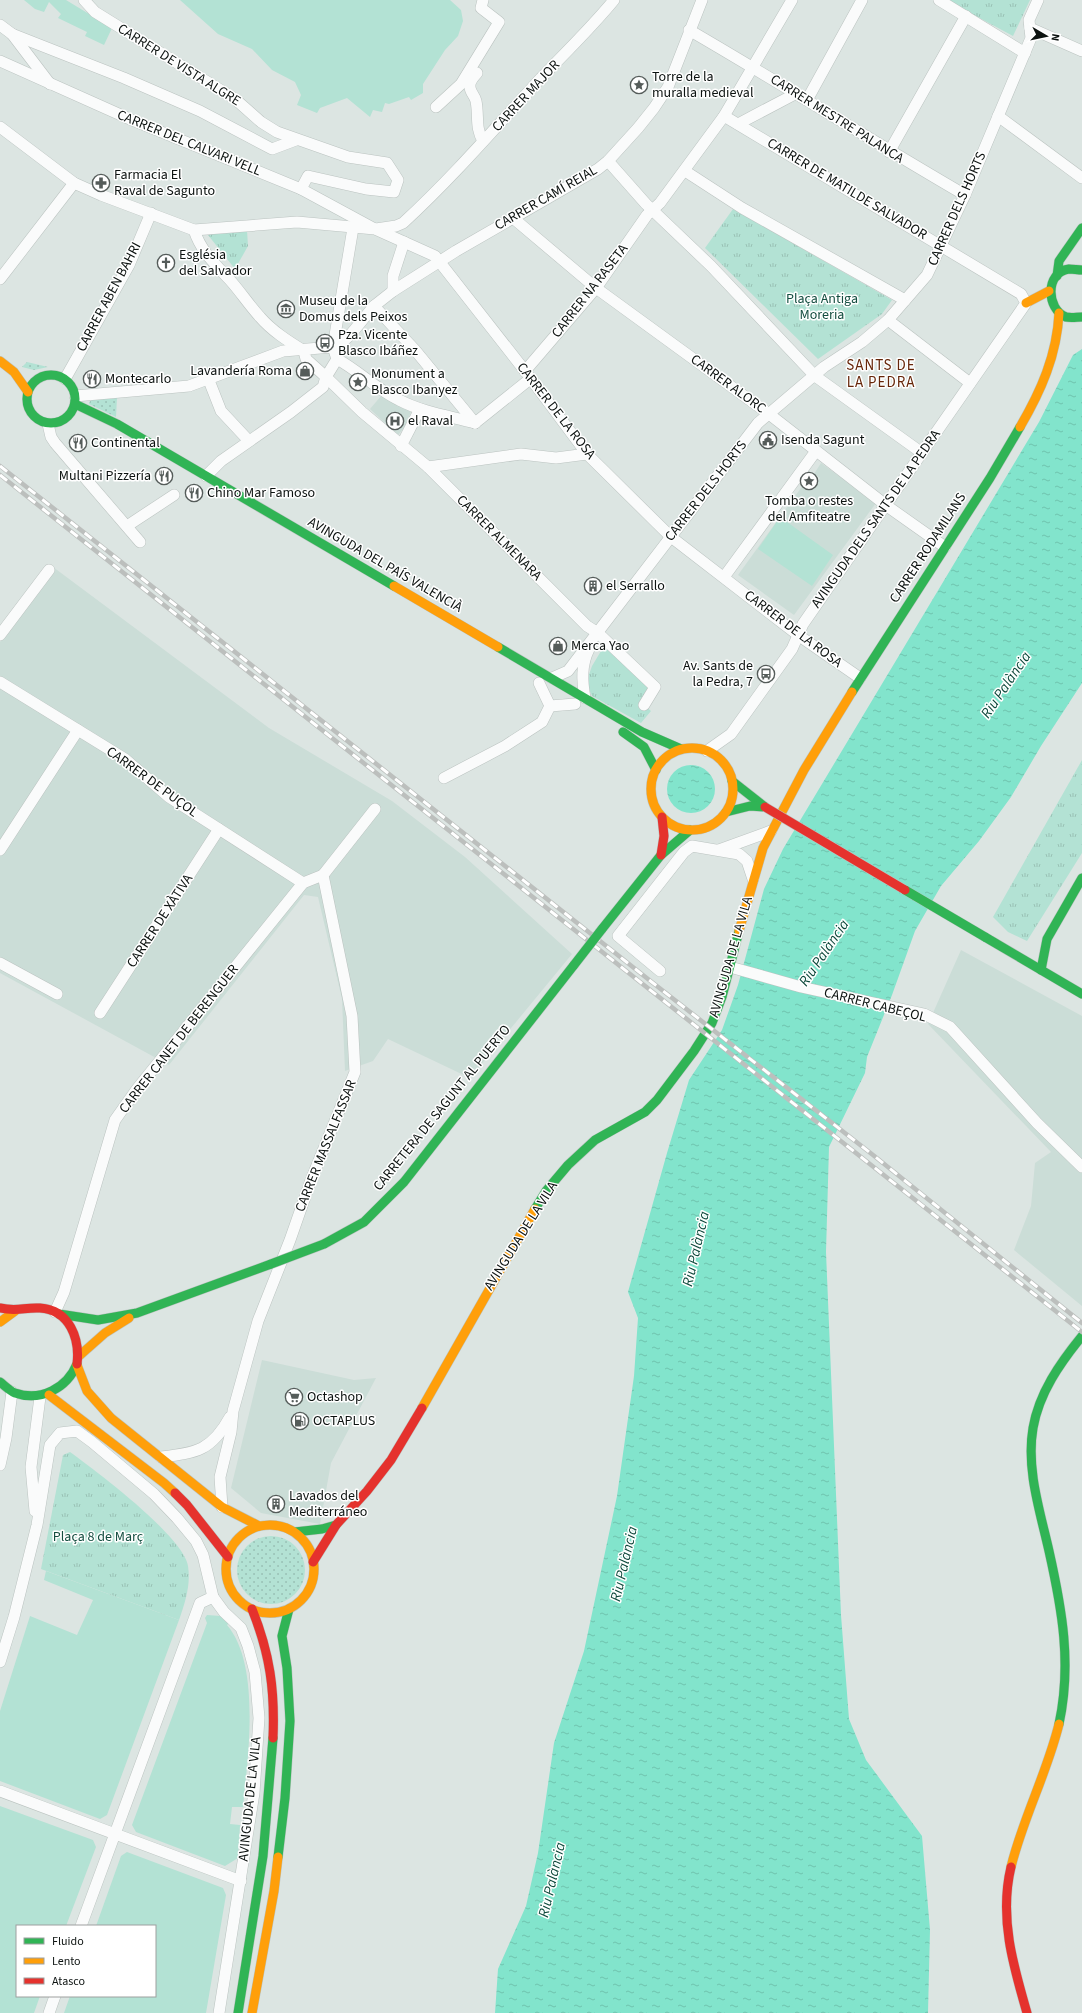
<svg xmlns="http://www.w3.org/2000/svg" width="1082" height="2013" font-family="'Source Sans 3',sans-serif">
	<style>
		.built { fill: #cbddd7 }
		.grass { fill: #b3e2d4 }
		.park { fill: url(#park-tufts) }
		.garden { fill: url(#garden-dots) }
		.water { fill: url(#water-ripples) }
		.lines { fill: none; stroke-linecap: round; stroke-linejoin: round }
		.street-casing { stroke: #bbc3c0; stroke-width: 12 }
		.fast-casing { stroke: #bbc3c0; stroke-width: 10 }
		.slow-casing { stroke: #bbc3c0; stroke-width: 10 }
		.jam-casing { stroke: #bbc3c0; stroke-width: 10 }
		.street { stroke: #fafbfb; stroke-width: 11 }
		.fast { stroke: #30b455; stroke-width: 9 }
		.slow { stroke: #ff9f0a; stroke-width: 9 }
		.jam { stroke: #e5322d; stroke-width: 9 }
		.rail-casing { stroke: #bcbfbd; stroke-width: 4.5 }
		.rail { stroke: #fff; stroke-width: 3; stroke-dasharray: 9; stroke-linecap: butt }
		.fast-bridge-casing { stroke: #bbc3c0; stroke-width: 10; stroke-linecap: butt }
		.jam-bridge-casing { stroke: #bbc3c0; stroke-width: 10; stroke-linecap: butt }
		.fast-bridge { stroke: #30b455; stroke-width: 9 }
		.jam-bridge { stroke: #e5322d; stroke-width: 9 }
		.labels { text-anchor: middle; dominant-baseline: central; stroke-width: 3; stroke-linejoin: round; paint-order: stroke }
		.street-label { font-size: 14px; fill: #0c1210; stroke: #fff }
		.poi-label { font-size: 14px; fill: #0c1210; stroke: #fff; text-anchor: start }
		.park-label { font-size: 14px; fill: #144e40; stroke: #fff }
		.neighbourhood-label { font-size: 15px; letter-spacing: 1px; fill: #662609; stroke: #fff }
		.water-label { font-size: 15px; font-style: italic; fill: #0d493b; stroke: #fff }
	</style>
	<defs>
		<pattern id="park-tufts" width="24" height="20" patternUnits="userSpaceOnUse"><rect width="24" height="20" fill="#b3e2d4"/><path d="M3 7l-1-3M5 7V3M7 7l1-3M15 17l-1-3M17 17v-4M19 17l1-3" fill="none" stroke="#99c1b5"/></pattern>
		<pattern id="garden-dots" width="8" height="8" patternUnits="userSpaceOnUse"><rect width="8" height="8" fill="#b3e2d4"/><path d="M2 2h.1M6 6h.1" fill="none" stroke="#99c1b5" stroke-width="1.8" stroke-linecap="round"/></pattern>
		<pattern id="water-ripples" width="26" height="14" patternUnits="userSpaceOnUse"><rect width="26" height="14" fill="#82e4cc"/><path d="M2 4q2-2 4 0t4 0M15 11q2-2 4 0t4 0" fill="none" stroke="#6fc3ae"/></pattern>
	</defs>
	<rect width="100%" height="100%" fill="#dce5e2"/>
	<g class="built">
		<polygon points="382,395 411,412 403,429 398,435 370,409"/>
		<polygon points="821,463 876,503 794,615 738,575 806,481 814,487 820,478 814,474"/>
		<polygon points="49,564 269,728 392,801 465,857 572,954 470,1078 388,1039 373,1061 345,1071 342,999 318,897 304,895 169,1065 0,973 0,642"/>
		<polygon points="961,950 1082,1016 1082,1306 1014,1250 1031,1206 1035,1163 1051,1152 928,1024"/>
		<polygon points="262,1360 354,1380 376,1378 331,1463 320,1524 261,1513 231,1488"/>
	</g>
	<g class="grass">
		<polygon points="24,0 66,0 112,28 104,45 85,36 87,32 58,18 61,14 49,2 44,12 35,9"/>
		<polygon points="180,0 450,0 461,10 463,21 458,36 445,50 423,84 423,93 411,100 409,97 389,104 385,103 382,112 373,110 370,117 347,98 320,108 317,113 297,105 301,95 295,82 272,70 252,49 218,34"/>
		<polygon points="780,517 833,555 812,586 758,549"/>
		<polygon points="46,1571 179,1620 107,1815 100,1819 0,1781 0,1711 30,1616 77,1635 93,1600 44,1580"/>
		<path d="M207 1615 221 1616 230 1622 227 1625C261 1665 248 1757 243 1807H232L230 1824 240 1825 238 1858 225 1866 136 1832 132 1825 207 1623 205 1618Z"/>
		<polygon points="0,1806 93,1840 96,1847 66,1926 17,1926 17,1996 40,1996 34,2013 0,2013"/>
		<polygon points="127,1852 223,1888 226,1895 206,2013 64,2013 70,1996 155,1996 155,1926 96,1926 121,1856"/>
	</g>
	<g class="park">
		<polygon points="946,0 1030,0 1013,36"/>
		<polygon points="733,209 892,300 882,314 818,359 705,248"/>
		<polygon points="247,230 248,246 235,269 208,235 212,232"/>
		<polygon points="604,646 649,687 644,705 651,711 641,723 592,696 586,683 592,666"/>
		<polygon points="1082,760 1082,853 1027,941 1008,932 993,917"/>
		<path d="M70 1452C96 1471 183 1536 188 1566 191 1585 185 1603 179 1620L41 1569 63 1455Z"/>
	</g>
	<g class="garden">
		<polygon points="27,362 48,367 34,370 22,367"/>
		<polygon points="117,398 116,417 89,404 90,401 93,399"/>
		<circle cx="271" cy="1570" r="34"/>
	</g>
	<g class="water">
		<polygon points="1082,349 1082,683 1041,746 1011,797 979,841 941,886 915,931 892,995 867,1057 865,1073 829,1147 826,1252 841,1615 849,1719 866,1760 922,1836 930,1930 928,2013 495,2013 498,1969 526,1906 538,1853 554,1743 584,1651 617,1496 634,1376 638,1318 628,1292 667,1153 689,1080 722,1030 738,985 764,889 783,849 1039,422 1073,355"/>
		<circle cx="691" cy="789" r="24"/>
	</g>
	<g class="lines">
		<defs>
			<g id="street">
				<polyline points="84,0 95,12 235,99 261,122 277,132 348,157 387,163 398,180 394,192 366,189 308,176 301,189"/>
				<polyline points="939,0 1025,53"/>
				<polyline points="0,25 12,34 50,84"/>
				<polyline points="1030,28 1082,51"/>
				<path d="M689 30C782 84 872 141 965 195"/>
				<polyline points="12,34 124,78 200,111 272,149 296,140"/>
				<polyline points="0,61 132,120 301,189 373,228"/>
				<path d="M477 73C473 78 469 81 470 87 470 92 475 96 476 101 479 116 475 128 483 141"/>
				<polyline points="807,100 862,0"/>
				<polyline points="436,107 461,84 499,22 481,8 483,0"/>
				<polyline points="998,116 1082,178"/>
				<polyline points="738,124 795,94"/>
				<polyline points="0,127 74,183 101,195 194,230 297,222 375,229 435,256 525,371 587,454 671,537 798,635 860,678"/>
				<polyline points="889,152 966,16"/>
				<polyline points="608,161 646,204 711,266 815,376 922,453"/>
				<polyline points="685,171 742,208 905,300"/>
				<polyline points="513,218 596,288 769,414 887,506 945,547"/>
				<path d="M376 229 396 226 403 223C452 178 496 127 541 78 566 52 591 28 614 0"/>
				<path d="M194 230C201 251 214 263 229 279 240 291 249 305 260 317 272 331 288 341 304 351"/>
				<polyline points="0,279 74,183"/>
				<polyline points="393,291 393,276 404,242"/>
				<polyline points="374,306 415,350 475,423"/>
				<polyline points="888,320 970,383"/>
				<polyline points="333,347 353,228"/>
				<polyline points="335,349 351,334 374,306 393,291 456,251 598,169 608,161 638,128 654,108 668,87 702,0"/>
				<path d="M337 359C359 371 376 389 399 400 422 412 449 416 475 423"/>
				<polyline points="525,371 596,288 647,215 660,203 724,116 792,0"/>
				<polyline points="326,377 362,412 428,467 587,626 598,633 655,687 644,705"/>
				<polyline points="208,378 221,411 249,441"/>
				<polyline points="65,379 129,265 151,213"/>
				<polyline points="75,396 189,386 283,351 333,347 337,359 326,377 306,359 304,351"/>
				<polyline points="475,423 530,379"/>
				<polyline points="48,424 51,437 55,443 140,542"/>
				<polyline points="401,446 420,409"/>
				<polyline points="428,467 521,454 556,458 587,454"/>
				<polyline points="206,476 221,461 291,412 323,387 326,377"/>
				<polyline points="127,526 174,495"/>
				<polyline points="724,577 816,451"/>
				<polyline points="0,635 49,570"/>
				<polyline points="552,678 568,671 758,423 824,367 862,342 888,320 927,275 965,195 1031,38 1029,20 1038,0"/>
				<polyline points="0,682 125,759 169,797 303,883"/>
				<polyline points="539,683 550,706"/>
				<path d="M585 698C582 681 581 665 589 649"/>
				<polyline points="550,706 575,704"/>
				<polyline points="707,751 731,734 792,649 803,624 1026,303 1021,294 724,116"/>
				<polyline points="444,778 505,746 542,722 550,706"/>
				<polyline points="0,850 78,730"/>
				<polyline points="719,850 771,831"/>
				<polyline points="0,963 57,994"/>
				<polyline points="730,967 801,987 924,1014 950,1027 1037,1123 1082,1167"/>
				<polyline points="660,971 618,936 684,852 692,846 739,854 747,861 753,879"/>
				<polyline points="100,1013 219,829"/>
				<polyline points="55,1312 64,1292 115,1120 137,1089 303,883 323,875 375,809"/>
				<path d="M161 1457C197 1453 212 1450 230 1417"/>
				<polyline points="0,1465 6,1438 12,1392"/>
				<polyline points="222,1507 220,1477 231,1432 233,1411 258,1321 290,1240 311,1180 355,1072 352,1016 323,875"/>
				<polyline points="35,1511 31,1467 40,1397"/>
				<polyline points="0,1662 14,1617 37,1525 50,1445 60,1433 77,1431 92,1442 154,1494 177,1518 196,1541 203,1555 213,1597 224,1612 241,1628 248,1646 255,1672 259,1718 254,1793 219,2013"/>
				<polyline points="0,1791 241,1881"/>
				<polyline points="81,1926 200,1603 213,1597"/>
				<polyline points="49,2013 55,1996"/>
			</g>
			<g id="fast">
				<path d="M1082 270C1078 270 1073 269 1069 269 1045 272 1046 309 1066 317 1071 318 1077 317 1082 317"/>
				<polyline points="1057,276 1059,261 1082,228"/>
				<circle cx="51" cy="399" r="24"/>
				<polyline points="75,404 117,424 394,586"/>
				<polyline points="498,647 642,732 681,749"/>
				<polyline points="852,692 990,478 1020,427"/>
				<polyline points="623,732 644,747 656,770"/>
				<polyline points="732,781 765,807"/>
				<polyline points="726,812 750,806 765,807"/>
				<polyline points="602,929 661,855 690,830"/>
				<polyline points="985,937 1082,994"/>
				<polyline points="1041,970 1047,939 1082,878"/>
				<polyline points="535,1209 546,1191 568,1165 595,1140 645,1112 657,1100 694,1051 712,1023 722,997 739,931"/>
				<polyline points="324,1244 364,1222 404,1182 574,965"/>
				<polyline points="59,1314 98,1320 137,1313 271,1264"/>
				<path d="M0 1382C5 1386 10 1391 15 1393 41 1402 67 1388 77 1364"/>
				<polyline points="295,1532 322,1529 336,1525"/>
				<path d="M1059 1724C1072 1664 1062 1609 1049 1551 1040 1511 1026 1469 1033 1428 1039 1393 1060 1363 1082 1336"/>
				<polyline points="278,1857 285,1798 290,1721 287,1668 282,1636 289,1609"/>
				<polyline points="238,2013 263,1856 273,1738"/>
			</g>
			<g id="slow">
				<polyline points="1026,303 1049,291"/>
				<polyline points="0,361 14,372 28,392"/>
				<path d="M1020 427C1041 391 1057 355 1059 313"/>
				<polyline points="394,586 498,647"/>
				<circle cx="692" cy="789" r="41"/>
				<polyline points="739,931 763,848 804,770 852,692"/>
				<polyline points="0,1322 15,1311"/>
				<polyline points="79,1356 105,1333 129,1318"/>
				<polyline points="77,1365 87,1391 111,1418 222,1507 259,1526"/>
				<polyline points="49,1395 164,1483 175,1493"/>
				<polyline points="422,1408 535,1209"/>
				<circle cx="270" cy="1569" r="44"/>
				<path d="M1011 1867C1023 1818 1047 1773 1059 1724"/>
				<polyline points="252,2013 274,1891 278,1857"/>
			</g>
			<g id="jam">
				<polyline points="661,855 664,836 662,817"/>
				<path d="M0 1308C18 1312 24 1307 40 1308 70 1310 80 1339 77 1364"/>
				<polyline points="175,1493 187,1505 228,1557"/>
				<polyline points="313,1562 336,1525 367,1491 391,1460 422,1408"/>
				<path d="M252 1609C270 1654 275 1690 273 1738"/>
				<path d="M1011 1867C999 1917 1013 1965 1027 2013"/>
			</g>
		</defs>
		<use href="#street" class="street-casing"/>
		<use href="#fast" class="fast-casing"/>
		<use href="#slow" class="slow-casing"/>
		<use href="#jam" class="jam-casing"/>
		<use href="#street" class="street"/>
		<use href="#fast" class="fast"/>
		<use href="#slow" class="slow"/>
		<use href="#jam" class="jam"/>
		<defs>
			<g id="rail">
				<polyline points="0,466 653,983 873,1155 1082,1323"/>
				<polyline points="0,475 1082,1332"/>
			</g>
		</defs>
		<use href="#rail" class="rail-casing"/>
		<use href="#rail" class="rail"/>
		<defs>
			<g id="fast-bridge">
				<polyline points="905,890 985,937"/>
				<polyline points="574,965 602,929"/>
				<polyline points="271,1264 324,1244"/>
			</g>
			<polyline id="jam-bridge" points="765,807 905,890"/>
		</defs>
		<use href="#fast-bridge" class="fast-bridge-casing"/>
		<use href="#jam-bridge" class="jam-bridge-casing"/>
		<use href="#fast-bridge" class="fast-bridge"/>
		<use href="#jam-bridge" class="jam-bridge"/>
	</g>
	<defs>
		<symbol id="sight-ring" viewBox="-11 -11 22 22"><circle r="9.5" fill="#fff" stroke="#555c5a" stroke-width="1.5"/><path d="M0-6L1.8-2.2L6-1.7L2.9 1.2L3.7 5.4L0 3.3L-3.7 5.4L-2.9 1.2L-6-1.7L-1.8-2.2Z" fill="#555c5a"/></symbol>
		<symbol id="pharmacy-ring" viewBox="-11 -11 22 22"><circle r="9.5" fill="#fff" stroke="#555c5a" stroke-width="1.5"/><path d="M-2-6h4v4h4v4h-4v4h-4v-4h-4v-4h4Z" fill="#555c5a"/></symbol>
		<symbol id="church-ring" viewBox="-11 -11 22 22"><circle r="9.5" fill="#fff" stroke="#555c5a" stroke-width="1.5"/><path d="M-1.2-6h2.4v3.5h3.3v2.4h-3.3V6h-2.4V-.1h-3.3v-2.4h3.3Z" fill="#555c5a"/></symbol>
		<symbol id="museum-ring" viewBox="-11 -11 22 22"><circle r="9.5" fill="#fff" stroke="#555c5a" stroke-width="1.5"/><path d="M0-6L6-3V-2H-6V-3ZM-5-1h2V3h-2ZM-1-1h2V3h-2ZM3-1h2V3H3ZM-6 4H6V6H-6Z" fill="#555c5a"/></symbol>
		<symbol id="bus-ring" viewBox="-11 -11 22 22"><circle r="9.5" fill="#fff" stroke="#555c5a" stroke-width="1.5"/><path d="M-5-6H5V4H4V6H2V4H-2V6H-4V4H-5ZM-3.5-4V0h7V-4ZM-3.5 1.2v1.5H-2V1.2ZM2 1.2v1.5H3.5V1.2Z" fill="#555c5a"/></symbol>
		<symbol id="shop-ring" viewBox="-11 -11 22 22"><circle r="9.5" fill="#fff" stroke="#555c5a" stroke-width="1.5"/><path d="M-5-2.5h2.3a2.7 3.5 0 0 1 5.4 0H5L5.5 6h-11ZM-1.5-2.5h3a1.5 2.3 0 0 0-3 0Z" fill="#555c5a"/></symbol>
		<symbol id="restaurant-ring" viewBox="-11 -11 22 22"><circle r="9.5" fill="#fff" stroke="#555c5a" stroke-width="1.5"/><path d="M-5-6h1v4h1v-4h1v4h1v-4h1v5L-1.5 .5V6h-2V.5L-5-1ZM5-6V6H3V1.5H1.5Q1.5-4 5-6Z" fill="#555c5a"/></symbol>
		<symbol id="hospital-ring" viewBox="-11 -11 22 22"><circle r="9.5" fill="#fff" stroke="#555c5a" stroke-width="1.5"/><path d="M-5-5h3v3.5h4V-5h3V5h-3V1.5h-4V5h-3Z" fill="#555c5a"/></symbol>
		<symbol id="civic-ring" viewBox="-11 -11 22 22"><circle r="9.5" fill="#fff" stroke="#555c5a" stroke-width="1.5"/><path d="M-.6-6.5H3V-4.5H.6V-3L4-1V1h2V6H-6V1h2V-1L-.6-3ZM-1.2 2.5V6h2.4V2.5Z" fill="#555c5a"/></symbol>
		<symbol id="building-ring" viewBox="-11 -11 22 22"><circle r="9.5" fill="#fff" stroke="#555c5a" stroke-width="1.5"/><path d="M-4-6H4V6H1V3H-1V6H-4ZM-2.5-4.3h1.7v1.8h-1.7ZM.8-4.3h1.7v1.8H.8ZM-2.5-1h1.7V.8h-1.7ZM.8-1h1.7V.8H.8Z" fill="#555c5a"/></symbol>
		<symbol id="supermarket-ring" viewBox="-11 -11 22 22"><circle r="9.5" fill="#fff" stroke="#555c5a" stroke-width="1.5"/><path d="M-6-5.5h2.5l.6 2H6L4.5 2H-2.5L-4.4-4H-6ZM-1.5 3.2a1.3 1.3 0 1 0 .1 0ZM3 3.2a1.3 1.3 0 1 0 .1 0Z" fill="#555c5a"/></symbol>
		<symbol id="fuel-ring" viewBox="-11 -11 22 22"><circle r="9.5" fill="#fff" stroke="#555c5a" stroke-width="1.5"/><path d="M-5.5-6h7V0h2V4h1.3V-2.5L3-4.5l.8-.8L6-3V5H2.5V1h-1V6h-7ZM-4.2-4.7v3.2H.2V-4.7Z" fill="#555c5a"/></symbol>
	</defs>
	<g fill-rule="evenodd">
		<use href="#sight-ring" x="629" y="75" width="20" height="20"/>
		<use href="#pharmacy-ring" x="91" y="173" width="20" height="20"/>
		<use href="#church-ring" x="156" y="253" width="20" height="20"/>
		<use href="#museum-ring" x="276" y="299" width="20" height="20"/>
		<use href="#bus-ring" x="315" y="333" width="20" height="20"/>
		<use href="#shop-ring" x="295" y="361" width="20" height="20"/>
		<use href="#restaurant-ring" x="82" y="369" width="20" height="20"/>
		<use href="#sight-ring" x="348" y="372" width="20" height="20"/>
		<use href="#hospital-ring" x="385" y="411" width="20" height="20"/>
		<use href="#civic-ring" x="758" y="430" width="20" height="20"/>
		<use href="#restaurant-ring" x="68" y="433" width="20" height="20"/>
		<use href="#restaurant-ring" x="154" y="466" width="20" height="20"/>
		<use href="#sight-ring" x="799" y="471" width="20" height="20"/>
		<use href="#restaurant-ring" x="184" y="483" width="20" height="20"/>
		<use href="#building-ring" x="583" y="576" width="20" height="20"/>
		<use href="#shop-ring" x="548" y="636" width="20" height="20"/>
		<use href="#bus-ring" x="756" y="664" width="20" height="20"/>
		<use href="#supermarket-ring" x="284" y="1387" width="20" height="20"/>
		<use href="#fuel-ring" x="290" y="1411" width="20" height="20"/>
		<use href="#building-ring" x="266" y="1494" width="20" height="20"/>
	</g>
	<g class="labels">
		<g class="street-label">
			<text transform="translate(179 65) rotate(32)">CARRER DE VISTA ALGRE</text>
			<text transform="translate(526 96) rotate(-47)">CARRER MAJOR</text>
			<text transform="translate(837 119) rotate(32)">CARRER MESTRE PALANCA</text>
			<text transform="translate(189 143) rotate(22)">CARRER DEL CALVARI VELL</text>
			<text transform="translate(847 189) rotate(31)">CARRER DE MATILDE SALVADOR</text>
			<text transform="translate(546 198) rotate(-30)">CARRER CAMÍ REIAL</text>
			<text transform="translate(957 209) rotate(-66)">CARRER DELS HORTS</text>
			<text transform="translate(590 291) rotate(-52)">CARRER NA RASETA</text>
			<text transform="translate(109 297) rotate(-62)">CARRER ABEN BAHRI</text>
			<text transform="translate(728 384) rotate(36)">CARRER ALORC</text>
			<text transform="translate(556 411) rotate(52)">CARRER DE LA ROSA</text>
			<text transform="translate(706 491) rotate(-52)">CARRER DELS HORTS</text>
			<text transform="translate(876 519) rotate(-55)">AVINGUDA DELS SANTS DE LA PEDRA</text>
			<text transform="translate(499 538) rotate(45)">CARRER ALMENARA</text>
			<text transform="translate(928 548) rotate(-57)">CARRER RODAMILANS</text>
			<text transform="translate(385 565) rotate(30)">AVINGUDA DEL PAÍS VALENCIÀ</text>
			<text transform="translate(793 629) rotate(37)">CARRER DE LA ROSA</text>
			<text transform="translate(152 782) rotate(36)">CARRER DE PUÇOL</text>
			<text transform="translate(160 921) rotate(-57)">CARRER DE XÀTIVA</text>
			<text transform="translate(731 957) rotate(-74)">AVINGUDA DE LA VILA</text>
			<text transform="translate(875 1005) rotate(14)">CARRER CABEÇOL</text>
			<text transform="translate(179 1039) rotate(-52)">CARRER CANET DE BERENGUER</text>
			<text transform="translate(442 1108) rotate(-51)">CARRETERA DE SAGUNT AL PUERTO</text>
			<text transform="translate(326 1146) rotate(-68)">CARRER MASSALFASSAR</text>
			<text transform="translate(521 1236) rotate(-58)">AVINGUDA DE LA VILA</text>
			<text transform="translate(250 1799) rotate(-84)">AVINGUDA DE LA VILA</text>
		</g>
		<g class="poi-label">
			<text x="652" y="77">Torre de la<tspan x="652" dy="16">muralla medieval</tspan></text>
			<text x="114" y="175">Farmacia El<tspan x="114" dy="16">Raval de Sagunto</tspan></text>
			<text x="179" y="255">Església<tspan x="179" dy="16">del Salvador</tspan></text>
			<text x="299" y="301">Museu de la<tspan x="299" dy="16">Domus dels Peixos</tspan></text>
			<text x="338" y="335">Pza. Vicente<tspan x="338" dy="16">Blasco Ibáñez</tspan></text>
			<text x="292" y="371" text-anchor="end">Lavandería Roma</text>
			<text x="371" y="374">Monument a<tspan x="371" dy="16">Blasco Ibanyez</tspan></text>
			<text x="105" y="379">Montecarlo</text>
			<text x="408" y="421">el Raval</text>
			<text x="781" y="440">Isenda Sagunt</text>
			<text x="91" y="443">Continental</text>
			<text x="151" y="476" text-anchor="end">Multani Pizzería</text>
			<text x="207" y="493">Chino Mar Famoso</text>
			<text x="809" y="501" text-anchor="middle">Tomba o restes<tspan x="809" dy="16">del Amfiteatre</tspan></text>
			<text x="606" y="586">el Serrallo</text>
			<text x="571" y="646">Merca Yao</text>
			<text x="753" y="666" text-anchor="end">Av. Sants de<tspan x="753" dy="16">la Pedra, 7</tspan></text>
			<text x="307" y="1397">Octashop</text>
			<text x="313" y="1421">OCTAPLUS</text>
			<text x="289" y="1496">Lavados del<tspan x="289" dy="16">Mediterráneo</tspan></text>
		</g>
		<g class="park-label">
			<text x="822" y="299">Plaça Antiga<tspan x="822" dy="16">Moreria</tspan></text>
			<text x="98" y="1537">Plaça 8 de Març</text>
		</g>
		<g class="neighbourhood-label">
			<text x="881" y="365">SANTS DE<tspan x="881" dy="17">LA PEDRA</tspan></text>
		</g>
		<g class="water-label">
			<text transform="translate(1006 685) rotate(-56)">Riu Palància</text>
			<text transform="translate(824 953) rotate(-56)">Riu Palància</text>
			<text transform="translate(696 1249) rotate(-77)">Riu Palància</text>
			<text transform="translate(624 1564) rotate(-77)">Riu Palància</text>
			<text transform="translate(552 1880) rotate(-77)">Riu Palància</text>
		</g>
	</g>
	<rect x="16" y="1925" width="140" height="72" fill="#ffffff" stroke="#9ea09f"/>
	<rect x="24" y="1938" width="20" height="6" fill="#30b455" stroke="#9ea09f"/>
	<text x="52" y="1945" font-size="12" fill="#0c1210">Fluido</text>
	<rect x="24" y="1958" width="20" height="6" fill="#ff9f0a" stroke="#9ea09f"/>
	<text x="52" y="1965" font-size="12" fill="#0c1210">Lento</text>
	<rect x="24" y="1978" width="20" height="6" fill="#e5322d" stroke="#9ea09f"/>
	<text x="52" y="1985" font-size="12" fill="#0c1210">Atasco</text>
	<g transform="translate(1046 36) rotate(99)" stroke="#ffffff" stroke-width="3" paint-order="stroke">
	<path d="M0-3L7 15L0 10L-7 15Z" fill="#0c1210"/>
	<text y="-6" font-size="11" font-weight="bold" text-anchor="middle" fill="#0c1210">N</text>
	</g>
</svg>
